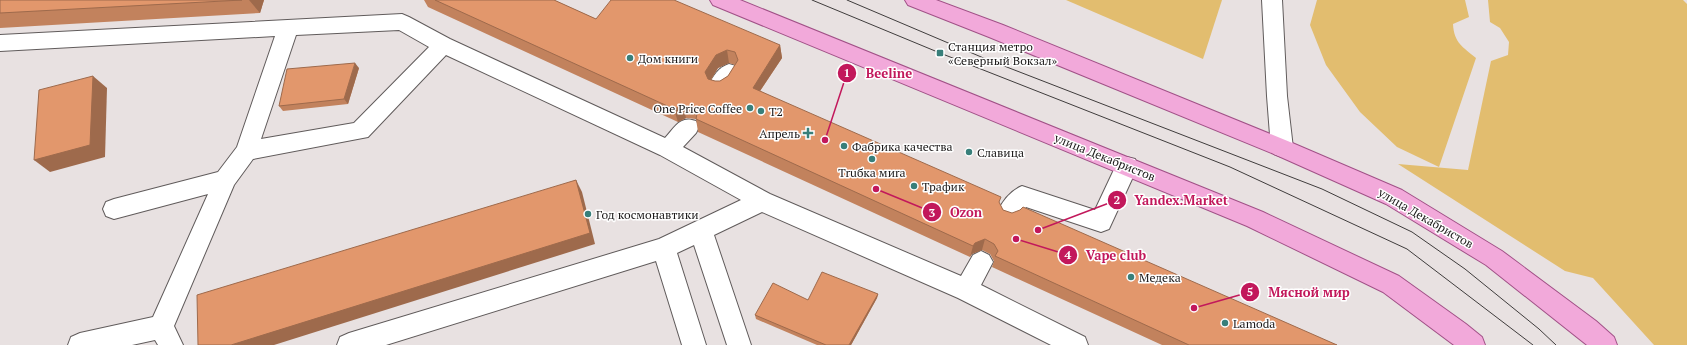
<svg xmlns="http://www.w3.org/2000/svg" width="1687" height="345" font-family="'PT Serif',serif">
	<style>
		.green { fill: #e2bd6f }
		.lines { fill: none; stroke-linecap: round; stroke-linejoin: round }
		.minor-casing { stroke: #605b5b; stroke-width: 2 }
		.major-casing { stroke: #a15187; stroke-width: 2 }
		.minor { fill: #fff; fill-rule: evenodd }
		.major { fill: #f2a9da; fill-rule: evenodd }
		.tram { stroke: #3f3c3c; stroke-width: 1 }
		.wall { fill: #c2825d; fill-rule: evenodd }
		.shaded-wall { fill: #9e6a4c }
		.building { fill: #e2976c; stroke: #9e6a4c; fill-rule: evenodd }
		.poi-dot { fill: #387f7a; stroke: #fff; stroke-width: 1.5 }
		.labels { text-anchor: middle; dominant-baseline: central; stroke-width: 3; stroke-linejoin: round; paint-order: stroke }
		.poi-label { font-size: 12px; fill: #1b1919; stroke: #fff; text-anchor: start }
		.street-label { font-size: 12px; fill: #1b1919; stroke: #fff }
		.leader { fill: none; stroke: #c2185b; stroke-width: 1.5 }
		.callout-dot { fill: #c2185b; stroke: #fff; stroke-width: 1.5 }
		.mark-label { font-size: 12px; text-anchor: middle; font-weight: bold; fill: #fff }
		.callout-label { font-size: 13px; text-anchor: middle; font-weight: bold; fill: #c2185b; stroke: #fff; stroke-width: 3; stroke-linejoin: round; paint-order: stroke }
	</style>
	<rect width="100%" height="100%" fill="#e8e1e1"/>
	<g class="green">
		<polygon points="1066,0 1222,0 1203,59"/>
		<path d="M1317 0H1465L1469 17 1453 24C1454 43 1463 47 1476 58L1439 167 1397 147 1360 112 1326 65 1310 25Z"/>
		<polygon points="1488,0 1683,0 1687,4 1687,345 1654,345 1593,278 1565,271 1398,164 1468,170 1491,61 1508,55 1509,42 1500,28 1490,22"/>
	</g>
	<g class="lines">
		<defs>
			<g id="minor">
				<polygon points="1262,0 1282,0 1287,96 1293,148 1290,154 1282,157 1274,154 1271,148 1267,96"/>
				<path d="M402 14 409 17 450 39 665 138C675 127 680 115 696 121L699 127 696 133 683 147 770 194 961 276 973 255 981 251 989 255 993 262 981 285 1085 337 1088 345H1051L958 298 762 212 714 235 751 345H727L694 245 677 253 706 345H682L656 261 386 345H337L340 337 349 333 659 239 741 200 660 155 446 55 368 137 253 159 234 185 174 326 183 345H158L155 340 132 345H68L71 337 80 333 153 317 208 194 114 219 106 216 103 209 106 202 114 199 218 172 237 147 275 36 0 51V35ZM399 30 429 47 354 123 261 139 296 35Z"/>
				<path d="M729 64 736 66 739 72C733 84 727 96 712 91L709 85C713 76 719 67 729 64Z"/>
				<path d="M1127 157 1135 159 1138 166 1109 229 1101 232 1026 207 1016 220 1008 223 1000 220 997 213C1002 202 1010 191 1022 186L1095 210 1119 159Z"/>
			</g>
			<g id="major">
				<polygon points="710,0 740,0 1263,212 1399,276 1466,324 1482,337 1485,345 1454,345 1383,292 1247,226 713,5"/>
				<polygon points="905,0 936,0 1003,25 1290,142 1402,190 1502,251 1596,321 1614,337 1617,345 1587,345 1486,265 1386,204 1274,154 989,37 908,5"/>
			</g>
		</defs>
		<use href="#minor" class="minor-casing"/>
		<use href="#major" class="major-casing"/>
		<use href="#minor" class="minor"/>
		<use href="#major" class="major"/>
		<g class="tram">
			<polyline points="812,0 940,53 1230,167 1407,249 1533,345"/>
			<polyline points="847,0 986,59 1322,189 1412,232 1465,269 1539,329 1556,345"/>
		</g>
	</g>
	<g class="wall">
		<polygon points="0,0 264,0 260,13 0,28"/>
		<path d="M424 0H554L596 19 780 45 782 58 760 91 999 203 1003 210 1337 345H1162L992 267 994 261 990 254 982 250 972 254 970 257 698 132 696 119 686 118 678 122 428 7ZM729 63 735 65 728 76 720 81H715L711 80 718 68Z"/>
		<polygon points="359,68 348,104 283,111 279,106"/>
		<polygon points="878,294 877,298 851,345 817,345 756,319 755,315 808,300"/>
	</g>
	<g class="shaded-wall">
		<polygon points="249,0 264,0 260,13"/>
		<polygon points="780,45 782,58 754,100 753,88"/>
		<polygon points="727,50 729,63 718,68 708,84 705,72 716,55"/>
		<polygon points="355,63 359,68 348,104 344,99"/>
		<polygon points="93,76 107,88 105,157 50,172 34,160"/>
		<polygon points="683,106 686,118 678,122 674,109"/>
		<polygon points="576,180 582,192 595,244 274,345 231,345"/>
		<polygon points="985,239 982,250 972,254 970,257 973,246 975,243"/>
		<polygon points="878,294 877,298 851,345 849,345"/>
	</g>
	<g class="building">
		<polygon points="0,0 242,0 0,13"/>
		<path d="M435 0H554L596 19 611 0H674L780 45 753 88 1001 197 999 202 1003 210 1012 213 1020 210 1023 207 1337 345H1189L995 256 998 251 994 244 985 239 975 243 973 246 696 119 697 114 693 107 683 106 674 109ZM727 50 735 52 738 60 728 76 720 81H715L708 79 705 72 716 55Z"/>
		<polygon points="355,63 344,99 279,106 287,69"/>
		<polygon points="93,76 90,145 34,160 39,90"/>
		<polygon points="576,180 590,233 231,345 198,345 197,295"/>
		<polygon points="822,272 878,294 849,345 826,345 755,315 773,283 808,300"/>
	</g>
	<g class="poi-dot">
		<rect x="936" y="49" width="8" height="8" rx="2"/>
		<circle cx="630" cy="58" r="4"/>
		<circle cx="750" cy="108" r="4"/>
		<circle cx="761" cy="111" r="4"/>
		<path d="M806 127h4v4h4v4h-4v4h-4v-4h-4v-4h4z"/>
		<circle cx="844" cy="146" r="4"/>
		<circle cx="969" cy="152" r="4"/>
		<circle cx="872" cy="159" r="4"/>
		<circle cx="914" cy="186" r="4"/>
		<circle cx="588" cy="214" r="4"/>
		<circle cx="1131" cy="277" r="4"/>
		<circle cx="1225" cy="323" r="4"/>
	</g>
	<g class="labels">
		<g class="poi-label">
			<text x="948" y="46">Станция метро<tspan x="948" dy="14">«Северный Вокзал»</tspan></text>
			<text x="638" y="58">Дом книги</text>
			<text x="742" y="108" text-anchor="end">One Price Coffee</text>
			<text x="769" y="111">Т2</text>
			<text x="800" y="133" text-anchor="end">Апрель</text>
			<text x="852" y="146">Фабрика качества</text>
			<text x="977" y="152">Славица</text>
			<text x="872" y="172" text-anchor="middle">Truбка миra</text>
			<text x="922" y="186">Трафик</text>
			<text x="596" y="214">Год космонавтики</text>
			<text x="1139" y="277">Медека</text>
			<text x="1233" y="323">Lamoda</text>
		</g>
		<g class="street-label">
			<text transform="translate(1105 157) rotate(22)">улица Декабристов</text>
			<text transform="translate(1426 218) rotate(30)">улица Декабристов</text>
		</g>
	</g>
	<path class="leader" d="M825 140L847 73M1038 230L1117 200M876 189L932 212M1016 239L1068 255M1194 308L1250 292"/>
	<g class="callout-dot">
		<circle cx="825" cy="140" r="4"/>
		<circle cx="1038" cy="230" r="4"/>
		<circle cx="876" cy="189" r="4"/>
		<circle cx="1016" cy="239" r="4"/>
		<circle cx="1194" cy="308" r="4"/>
		<circle cx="847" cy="73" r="10"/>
		<circle cx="1117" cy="200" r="10"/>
		<circle cx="932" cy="212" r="10"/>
		<circle cx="1068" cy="255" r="10"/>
		<circle cx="1250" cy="292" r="10"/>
	</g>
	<g class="mark-label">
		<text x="847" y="77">1</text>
		<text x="1117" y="204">2</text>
		<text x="932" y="217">3</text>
		<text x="1068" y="259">4</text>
		<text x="1250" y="296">5</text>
	</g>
	<g class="callout-label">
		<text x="889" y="78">Beeline</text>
		<text x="1181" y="205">Yandex.Market</text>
		<text x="966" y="217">Ozon</text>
		<text x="1116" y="260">Vape club</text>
		<text x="1309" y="297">Мясной мир</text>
	</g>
</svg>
